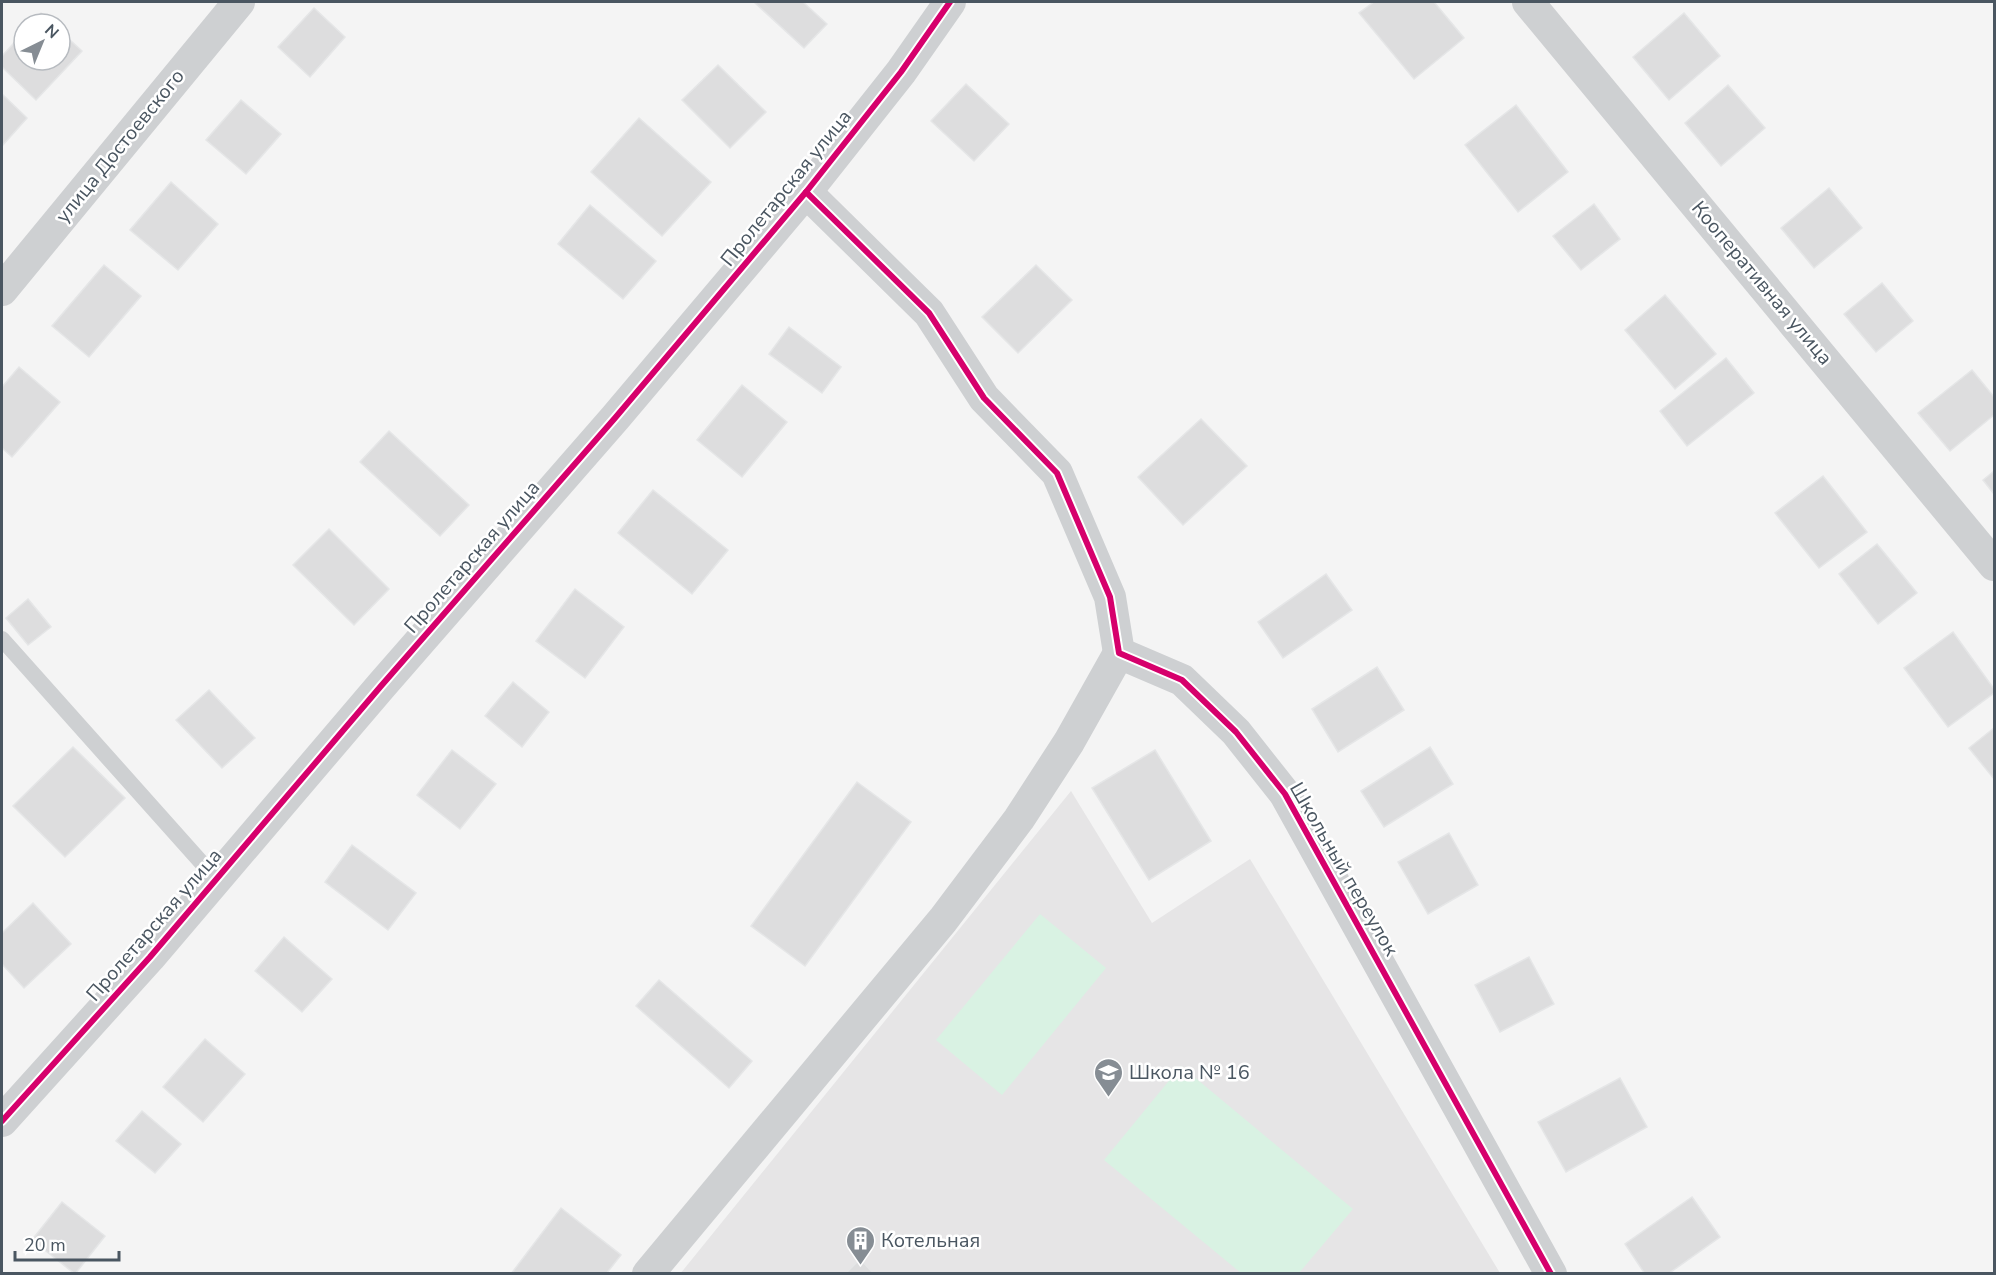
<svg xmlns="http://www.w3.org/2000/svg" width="1996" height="1275" font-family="'Nunito Sans',sans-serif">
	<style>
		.education { fill: #e6e5e6 }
		.green { fill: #d9f2e3 }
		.building { fill: #ddddde; stroke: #e5e6e7; stroke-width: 1.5 }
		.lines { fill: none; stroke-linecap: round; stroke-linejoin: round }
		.lane { stroke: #ced0d2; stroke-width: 16 }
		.street { stroke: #ced0d2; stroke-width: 32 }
		.cycleway-casing { stroke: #fff; stroke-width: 10 }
		.cycleway { stroke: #d6006c; stroke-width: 6 }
		.labels { text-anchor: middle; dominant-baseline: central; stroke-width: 5; stroke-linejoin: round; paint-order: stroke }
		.street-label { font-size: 20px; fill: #4a5661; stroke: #fff }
		.poi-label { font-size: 20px; fill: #4a5661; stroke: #fff; text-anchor: start }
	</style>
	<rect width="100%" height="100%" fill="#f4f4f4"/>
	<polygon class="education" points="1071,791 1152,923 1250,859 1500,1273 680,1274"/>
	<g class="green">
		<polygon points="1040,914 1106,968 1002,1095 936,1040"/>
		<polygon points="1181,1066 1353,1209 1299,1273 1241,1273 1104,1160"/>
	</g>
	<g class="building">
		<polygon points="754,2 803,2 827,24 804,48"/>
		<polygon points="1374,2 1434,2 1464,38 1414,79 1359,13"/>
		<polygon points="314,8 345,37 310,77 278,47"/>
		<polygon points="41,13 53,24 31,24"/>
		<polygon points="1684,13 1720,56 1669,100 1633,57"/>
		<polygon points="60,31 82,51 36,100 2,67 2,56 24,32 24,60 60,60"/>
		<polygon points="718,65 766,112 730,148 682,100"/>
		<polygon points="966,84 1009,124 974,161 931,121"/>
		<polygon points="1728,85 1765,128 1721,166 1685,123"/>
		<polygon points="2,94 27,118 2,146"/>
		<polygon points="241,100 281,134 246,174 206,140"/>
		<polygon points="1516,105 1568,172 1518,212 1465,145"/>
		<polygon points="639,118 711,182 662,236 591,172"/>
		<polygon points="171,182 218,224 178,270 130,230"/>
		<polygon points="1829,188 1862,228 1814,268 1781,228"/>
		<polygon points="1594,204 1620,239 1581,270 1553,236"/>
		<polygon points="590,205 656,261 623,299 558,244"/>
		<polygon points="104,265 141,296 89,357 52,326"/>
		<polygon points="1036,265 1072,300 1018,353 982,317"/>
		<polygon points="1882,283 1913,321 1876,352 1844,314"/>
		<polygon points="1665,295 1716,354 1675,389 1625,330"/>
		<polygon points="789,327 841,367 822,393 769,354"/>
		<polygon points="1726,358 1754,393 1687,446 1660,411"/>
		<polygon points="19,367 60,402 12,457 2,448 2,387"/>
		<polygon points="1972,370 1994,397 1994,415 1950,451 1918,413"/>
		<polygon points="742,385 787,422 742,477 697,440"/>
		<polygon points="1201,419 1247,466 1183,525 1138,477"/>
		<polygon points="389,431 469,505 440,536 360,462"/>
		<polygon points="1994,471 1994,494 1983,480"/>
		<polygon points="1823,476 1867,532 1819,568 1775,513"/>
		<polygon points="653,490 728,550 692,594 618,533"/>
		<polygon points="329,529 389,589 354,625 293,565"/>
		<polygon points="1877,544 1917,593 1878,624 1839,574"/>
		<polygon points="1326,574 1352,610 1283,658 1258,622"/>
		<polygon points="575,589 624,627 585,678 536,641"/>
		<polygon points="28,599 51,627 28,645 6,618"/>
		<polygon points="1953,632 1994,689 1994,693 1948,727 1904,668"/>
		<polygon points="1377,667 1404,710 1338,752 1312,709"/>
		<polygon points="513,682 549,712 522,747 485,716"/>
		<polygon points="209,690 255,738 222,768 176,720"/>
		<polygon points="1994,728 1994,779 1969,748"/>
		<polygon points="73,747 125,798 65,857 13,806"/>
		<polygon points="1430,747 1453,784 1384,827 1361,791"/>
		<polygon points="452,750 496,784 460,829 417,795"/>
		<polygon points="1155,750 1211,841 1149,880 1092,788"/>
		<polygon points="857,782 911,822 805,966 751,926"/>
		<polygon points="1449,833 1478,885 1428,914 1398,862"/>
		<polygon points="352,845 416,893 388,930 325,882"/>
		<polygon points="33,903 71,944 24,988 2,964 2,933"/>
		<polygon points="284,937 332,979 302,1012 255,971"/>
		<polygon points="1529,957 1554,1004 1500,1032 1475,985"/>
		<polygon points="659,980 752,1061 729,1088 636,1006"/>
		<polygon points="205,1039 245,1074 203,1122 163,1087"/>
		<polygon points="1620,1078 1647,1127 1566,1172 1538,1122"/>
		<polygon points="142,1111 181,1144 155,1173 116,1141"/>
		<polygon points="1692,1197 1720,1237 1668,1274 1645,1274 1625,1244"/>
		<polygon points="62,1202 105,1236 75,1274 32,1240"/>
		<polygon points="561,1208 621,1255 606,1274 511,1274"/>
		<polygon points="860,1259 874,1274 845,1274"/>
	</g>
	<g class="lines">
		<polyline class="lane" points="2,639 217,880"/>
		<g class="street">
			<polyline points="1528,2 1994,565"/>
			<polyline points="806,192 929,313 984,398 1057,473 1110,597 1119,653 1182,680 1236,732 1285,794 1551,1274"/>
			<polyline points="2,290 239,2"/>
			<polyline points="2,1121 150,957 381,686 615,418 806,192 901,72 950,2"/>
			<polyline points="648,1274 943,920 1019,819 1069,742 1119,653"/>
		</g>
		<defs>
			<g id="cycleway">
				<polyline points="806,192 929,313 984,398 1057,473 1110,597 1119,653 1182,680 1236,732 1285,794 1551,1274"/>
				<polyline points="2,1121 150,957 381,686 615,418 806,192 901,72 950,2"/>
			</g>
		</defs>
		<use href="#cycleway" class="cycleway-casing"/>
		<use href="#cycleway" class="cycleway"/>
	</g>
	<defs>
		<symbol id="school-pin" viewBox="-11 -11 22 30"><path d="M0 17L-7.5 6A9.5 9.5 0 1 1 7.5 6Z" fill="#868d94" stroke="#fff"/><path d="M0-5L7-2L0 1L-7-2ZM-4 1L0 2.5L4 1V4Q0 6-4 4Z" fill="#fff"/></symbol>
		<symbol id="building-pin" viewBox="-11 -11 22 30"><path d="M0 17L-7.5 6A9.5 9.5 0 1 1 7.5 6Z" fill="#868d94" stroke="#fff"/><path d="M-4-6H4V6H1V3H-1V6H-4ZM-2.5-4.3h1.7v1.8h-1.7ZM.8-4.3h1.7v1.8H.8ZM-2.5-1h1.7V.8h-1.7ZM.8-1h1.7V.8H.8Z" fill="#fff"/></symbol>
	</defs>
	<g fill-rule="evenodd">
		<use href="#school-pin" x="1092" y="1056" width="33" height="45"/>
		<use href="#building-pin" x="844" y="1224" width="33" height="45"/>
	</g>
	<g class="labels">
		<g class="street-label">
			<text transform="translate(120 146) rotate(-51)">улица Достоевского</text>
			<text transform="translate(786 188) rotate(-51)">Пролетарская улица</text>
			<text transform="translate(1762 283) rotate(50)">Кооперативная улица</text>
			<text transform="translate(472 557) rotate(-49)">Пролетарская улица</text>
			<text transform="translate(1344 869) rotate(60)">Школьный переулок</text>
			<text transform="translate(154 925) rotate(-49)">Пролетарская улица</text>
		</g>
		<g class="poi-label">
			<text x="1129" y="1072">Школа № 16</text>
			<text x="881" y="1240">Котельная</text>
		</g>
	</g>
	<rect width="1996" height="1275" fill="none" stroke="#4a5661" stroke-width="6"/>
	<g transform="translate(42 42) rotate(43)"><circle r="28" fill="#ffffff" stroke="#b7bbc0" stroke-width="1.5"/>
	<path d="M0-4.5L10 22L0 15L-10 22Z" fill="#868d94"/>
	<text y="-9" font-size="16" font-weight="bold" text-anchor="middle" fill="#4a5661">N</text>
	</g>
	<path d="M15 1251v9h104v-9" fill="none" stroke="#4a5661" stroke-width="3"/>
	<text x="24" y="1251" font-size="18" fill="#4a5661" stroke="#ffffff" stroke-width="4.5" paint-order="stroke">20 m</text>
</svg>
